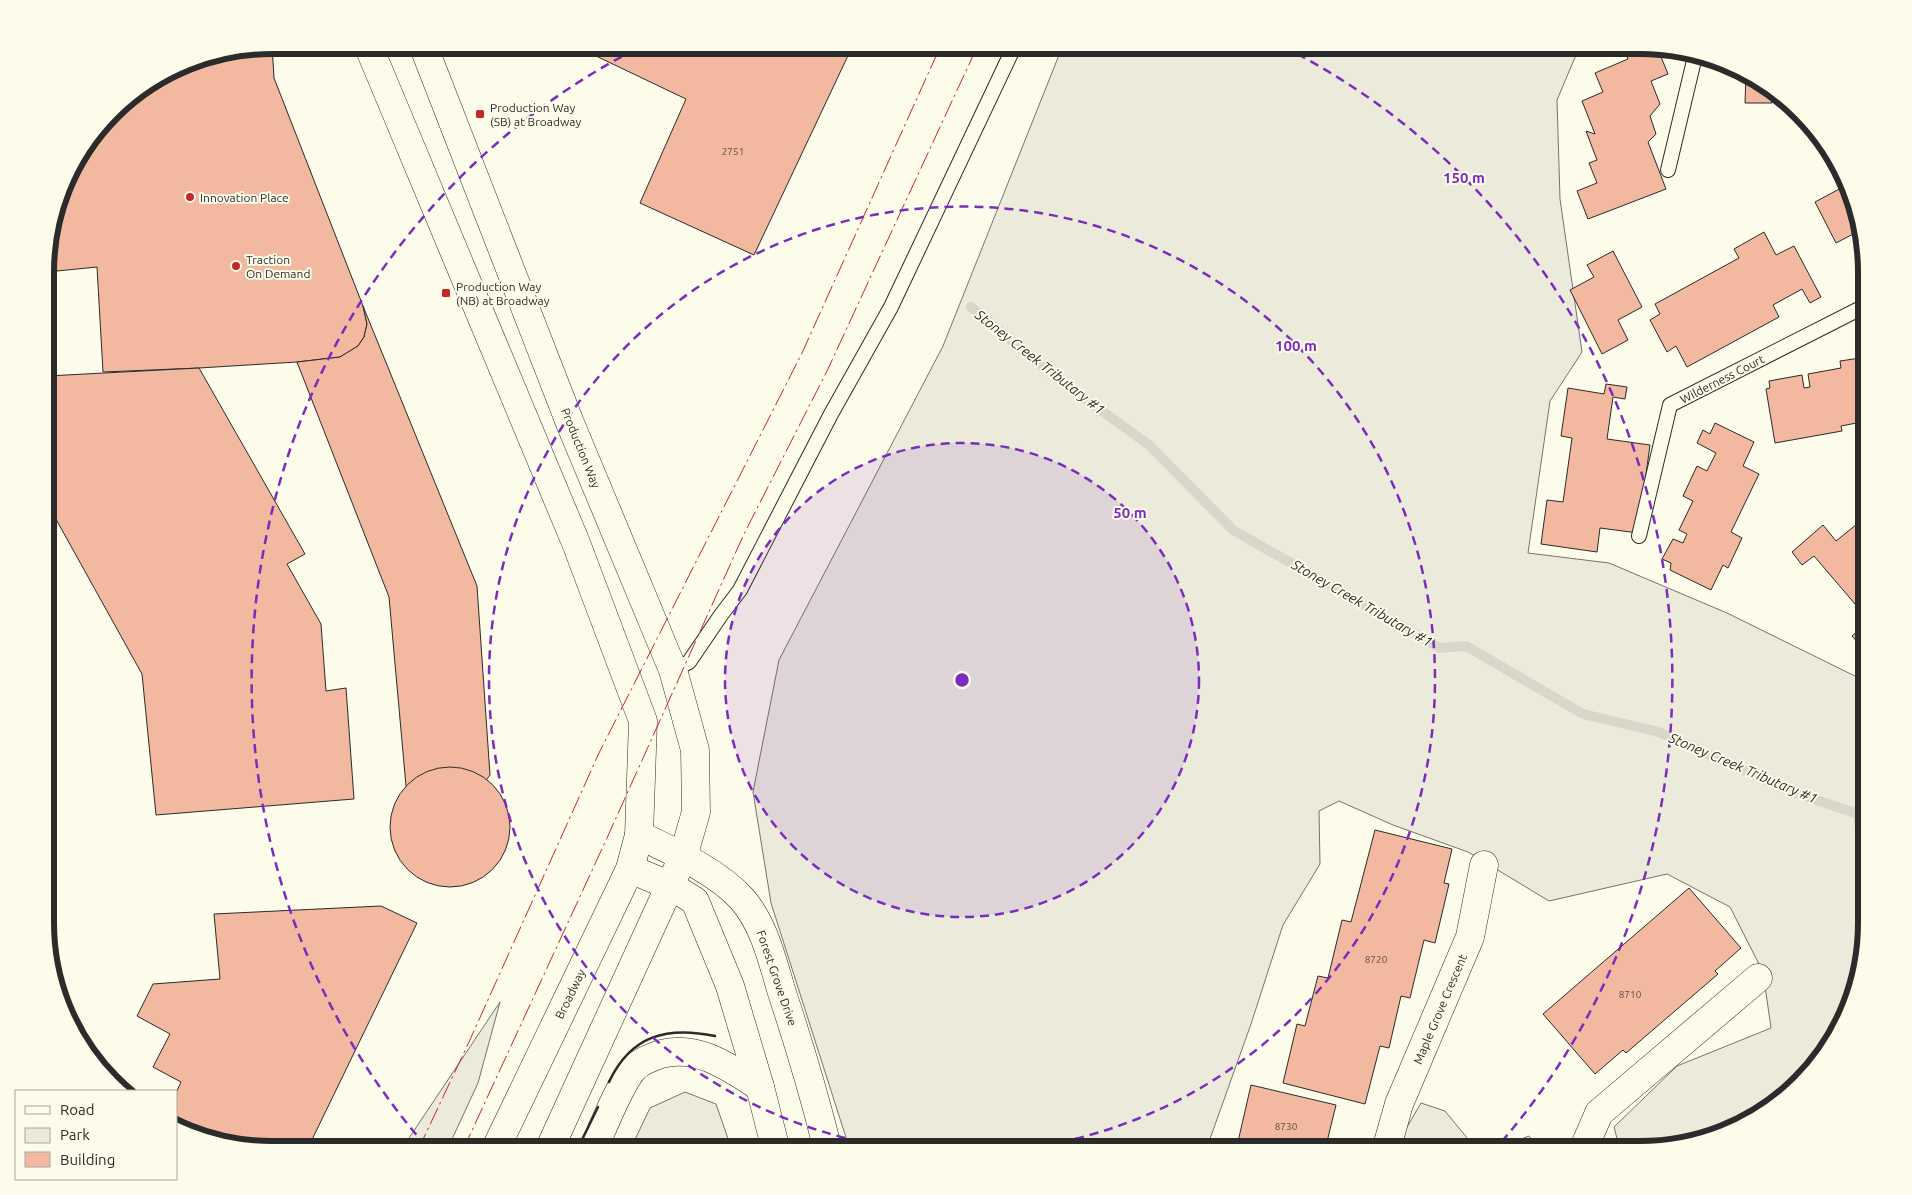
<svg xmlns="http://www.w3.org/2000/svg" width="1912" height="1195" font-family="Ubuntu,sans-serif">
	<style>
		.green { fill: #ecebdb; stroke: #74746e }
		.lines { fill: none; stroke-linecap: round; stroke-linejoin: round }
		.stream { stroke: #d8d7c9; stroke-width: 10 }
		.building { fill: #f2b8a0; stroke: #2b2b2b }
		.lane-casing { stroke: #2b2b2b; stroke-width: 16 }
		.street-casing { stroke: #2b2b2b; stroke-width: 29 }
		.secondary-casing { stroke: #2b2b2b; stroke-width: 29 }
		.lane { stroke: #fdfbea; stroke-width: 14 }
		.street { stroke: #fdfbea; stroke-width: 28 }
		.secondary { stroke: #fdfbea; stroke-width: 28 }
		.wall { stroke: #2b2b2b; stroke-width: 2.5 }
		.power { stroke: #c62828; stroke-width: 1; stroke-dasharray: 18 4 2.5 4; stroke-linecap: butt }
		.ring { fill: none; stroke: #7b2cbf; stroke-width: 2.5; stroke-dasharray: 9 6 }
		.poi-dot { fill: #c62828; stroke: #fdfbea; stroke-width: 2 }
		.labels { text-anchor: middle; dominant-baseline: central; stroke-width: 4; stroke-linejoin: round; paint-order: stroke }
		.number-label { font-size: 10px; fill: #5d4e48 }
		.poi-label { font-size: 12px; fill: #2b2b2b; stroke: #fdfbea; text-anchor: start }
		.street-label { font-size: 12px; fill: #2b2b2b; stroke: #fdfbea }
		.water-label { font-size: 14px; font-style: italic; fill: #2b2b2b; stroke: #fdfbea }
		.rim { fill: none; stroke: #2b2b2b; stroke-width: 6 }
		.centre { fill: #7b2cbf; stroke: #fdfbea; stroke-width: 2.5 }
		.ring-label { font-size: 15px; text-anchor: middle; font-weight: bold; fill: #7b2cbf; stroke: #fdfbea; stroke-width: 4; stroke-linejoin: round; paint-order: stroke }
	</style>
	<rect width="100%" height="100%" fill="#fdfbea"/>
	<g class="green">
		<polygon points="1063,45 1578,45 1579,48 1557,100 1560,199 1582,352 1550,401 1528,553 1609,563 1727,613 1867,682 1867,938 1855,996 1829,1049 1754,1120 1655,1150 1620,1150 1614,1127 1677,1066 1771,1028 1763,972 1730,907 1667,874 1549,901 1468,852 1393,825 1339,801 1319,811 1320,864 1283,925 1251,1024 1206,1150 850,1150 771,903 753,792 779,660 943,346"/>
		<polygon points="500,1002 478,1083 447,1150 401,1150"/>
		<polygon points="685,1092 716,1104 732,1150 630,1150 650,1108"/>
		<polygon points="1421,1103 1445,1111 1477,1150 1401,1150 1400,1139"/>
		<polygon points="1529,1136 1541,1150 1492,1150"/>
	</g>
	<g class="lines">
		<g class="stream">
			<polyline points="971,307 1054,376 1149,445 1233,530 1440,648 1466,646 1583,714 1659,732 1790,791 1867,817"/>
			<polyline points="1859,813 1865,946"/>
		</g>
	</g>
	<g class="building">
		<polygon points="272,45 274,78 363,306 367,324 364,337 358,346 340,357 297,362 199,368 103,372 97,267 47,272 47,242 68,171 122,101 185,62"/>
		<polygon points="573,45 853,45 754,255 640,203 686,99"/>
		<polygon points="1647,46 1657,47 1668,74 1651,81 1660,104 1650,116 1656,134 1648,142 1666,189 1588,219 1577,191 1597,183 1589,163 1597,160 1586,131 1595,134 1582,101 1603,92 1595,73 1628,59 1626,54"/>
		<polygon points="1746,74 1766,83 1776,94 1772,94 1772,103 1745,103"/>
		<polygon points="1845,186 1859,231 1836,243 1815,202"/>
		<polygon points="1764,232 1776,255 1794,246 1821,297 1810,303 1802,289 1773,305 1779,317 1687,367 1676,346 1667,352 1650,320 1660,314 1655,304 1739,258 1734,249"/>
		<polygon points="1613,251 1642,307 1618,320 1628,340 1602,354 1570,290 1594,277 1587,265"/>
		<polygon points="363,306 477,586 490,775 468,805 408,808 389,597 297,362 340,357 358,346 364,337 367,324"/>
		<polygon points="1867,357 1867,421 1841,426 1842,431 1775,443 1766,389 1770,388 1769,381 1802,375 1804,388 1810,387 1808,374 1841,368 1840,361"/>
		<polygon points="199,368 305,554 287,564 321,624 326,691 346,688 354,799 156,815 142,674 47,503 47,376"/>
		<polygon points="1606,384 1627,387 1625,399 1613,397 1607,439 1650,445 1638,533 1600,528 1597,552 1541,544 1547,500 1563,502 1572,438 1561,436 1568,388 1604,394"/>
		<polygon points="1715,423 1754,442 1743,466 1759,474 1731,532 1742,538 1728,568 1723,565 1711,590 1670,570 1671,563 1662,559 1673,539 1683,543 1687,534 1679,530 1693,501 1683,496 1697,466 1707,471 1716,453 1697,443 1703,430 1710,434"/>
		<polygon points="1867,516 1867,618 1814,556 1802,565 1792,552 1823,525 1836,541"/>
		<polygon points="1867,623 1867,653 1852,636"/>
		<circle cx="450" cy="827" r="60"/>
		<polygon points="1375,830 1452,849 1444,883 1449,884 1435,943 1424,940 1410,998 1401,996 1389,1048 1380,1046 1365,1104 1283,1083 1297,1024 1305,1026 1318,976 1328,978 1342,920 1351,922"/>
		<polygon points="1689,888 1741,948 1715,971 1718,974 1626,1053 1623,1050 1595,1074 1543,1014"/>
		<polygon points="381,906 417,923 307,1150 271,1150 212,1142 176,1126 176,1093 181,1082 153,1067 170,1034 137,1016 153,984 220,979 214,914"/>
		<polygon points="1251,1085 1336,1105 1325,1150 1245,1150 1246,1148 1237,1146"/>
	</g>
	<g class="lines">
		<defs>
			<g id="lane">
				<polyline points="1668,170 1696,52"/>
				<polyline points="1639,536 1670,405 1867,305"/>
				<polyline points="673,670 689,662 721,615 740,590 831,414 891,307 1015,45"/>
			</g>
			<g id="street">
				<polyline points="1386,1150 1399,1104 1470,937 1484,865"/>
				<polyline points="1583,1150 1599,1113 1758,978"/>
			</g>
			<g id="secondary">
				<polyline points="368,45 576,543 643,721 639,835 630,869 495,1150"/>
				<polyline points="423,45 570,423 673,670 695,750 696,812 683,857 549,1150"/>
				<path d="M639 835C672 851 718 872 742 899 765 925 773 964 783 996 800 1047 815 1098 828 1150"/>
				<polyline points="630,869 671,886 695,901 730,986 760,1087 776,1150"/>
				<path d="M593 1150C602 1130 620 1083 634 1068 641 1061 652 1057 661 1054 698 1044 730 1068 760 1087"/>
			</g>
		</defs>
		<use href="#lane" class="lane-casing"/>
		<use href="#street" class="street-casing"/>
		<use href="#secondary" class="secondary-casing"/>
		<use href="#lane" class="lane"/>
		<use href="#street" class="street"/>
		<use href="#secondary" class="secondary"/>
		<g class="wall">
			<path d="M609 1082C631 1035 667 1026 715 1036"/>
			<polyline points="577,1150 598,1107"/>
		</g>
		<g class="power">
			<polyline points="418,1150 469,1042 599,753 802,353 941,45"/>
			<polyline points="463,1150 607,838 744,534 827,371 978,45"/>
		</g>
	</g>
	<circle cx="962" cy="680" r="237" fill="#7b2cbf" fill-opacity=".12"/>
	<g class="ring">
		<circle cx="962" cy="680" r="237"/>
		<path d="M904 1149A473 473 0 1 1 1020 1149"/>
		<path d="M426 1146A710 710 0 0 1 640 47M1284 47A710 710 0 0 1 1498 1146"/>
	</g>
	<g class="poi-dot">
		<rect x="475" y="109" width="10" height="10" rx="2.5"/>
		<circle cx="190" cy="197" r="5"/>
		<circle cx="236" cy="266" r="5"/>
		<rect x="441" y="288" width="10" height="10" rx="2.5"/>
	</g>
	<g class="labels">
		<g class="number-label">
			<text x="733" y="151">2751</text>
			<text x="1376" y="959">8720</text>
			<text x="1630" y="994">8710</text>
			<text x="1286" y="1126">8730</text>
		</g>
		<g class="poi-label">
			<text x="490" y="107">Production Way<tspan x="490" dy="14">(SB) at Broadway</tspan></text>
			<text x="200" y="197">Innovation Place</text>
			<text x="246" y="259">Traction<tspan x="246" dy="14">On Demand</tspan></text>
			<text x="456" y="286">Production Way<tspan x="456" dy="14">(NB) at Broadway</tspan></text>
		</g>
		<g class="street-label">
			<text transform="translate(1722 379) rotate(-27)">Wilderness Court</text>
			<text transform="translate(581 448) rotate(68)">Production Way</text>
			<text transform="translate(777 978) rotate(71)">Forest Grove Drive</text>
			<text transform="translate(570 994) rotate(-64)">Broadway</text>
			<text transform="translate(1440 1009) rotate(-67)">Maple Grove Crescent</text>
		</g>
		<g class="water-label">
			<text transform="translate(1040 362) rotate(38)">Stoney Creek Tributary #1</text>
			<text transform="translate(1362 603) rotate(30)">Stoney Creek Tributary #1</text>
			<text transform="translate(1743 768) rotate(23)">Stoney Creek Tributary #1</text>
		</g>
	</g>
	<path d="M0 0H1912V1195H0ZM272 54H1640A218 218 0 0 1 1858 272V923A218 218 0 0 1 1640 1141H272A218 218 0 0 1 54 923V272A218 218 0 0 1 272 54Z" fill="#fdfbea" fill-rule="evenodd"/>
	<path class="rim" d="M272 54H1640A218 218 0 0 1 1858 272V923A218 218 0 0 1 1640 1141H272A218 218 0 0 1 54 923V272A218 218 0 0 1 272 54Z"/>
	<circle cx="962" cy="680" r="8" class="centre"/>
	<g class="ring-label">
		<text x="1464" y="183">150 m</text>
		<text x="1296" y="351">100 m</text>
		<text x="1130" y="518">50 m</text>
	</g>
	<rect x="15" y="1090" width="162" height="90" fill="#fdfbea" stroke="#a9a89e"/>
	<rect x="25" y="1106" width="25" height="8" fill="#fdfbea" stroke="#a9a89e"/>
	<text x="60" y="1115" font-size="15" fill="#2b2b2b">Road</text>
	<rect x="25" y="1128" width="25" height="15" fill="#ecebdb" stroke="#a9a89e"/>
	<text x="60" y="1140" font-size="15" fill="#2b2b2b">Park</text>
	<rect x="25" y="1152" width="25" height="15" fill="#f2b8a0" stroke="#a9a89e"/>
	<text x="60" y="1165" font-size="15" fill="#2b2b2b">Building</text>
</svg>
